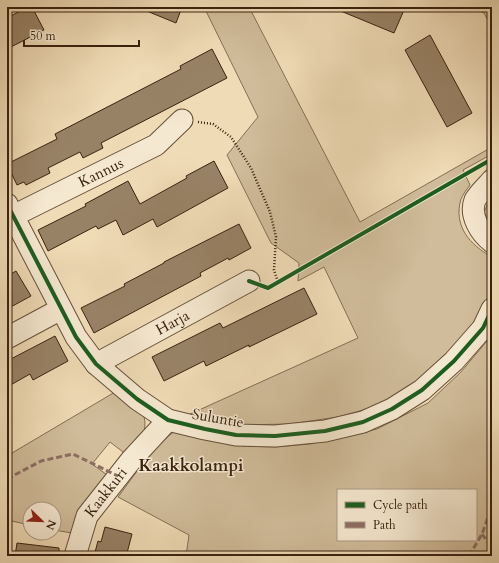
<svg xmlns="http://www.w3.org/2000/svg" width="499" height="563" font-family="Cardo,serif">
	<style>
		.green { fill: #d0bc9a; stroke: #846f54; fill-rule: evenodd }
		.building { fill: #988266; stroke: #39220f }
		.lines { fill: none; stroke-linecap: round; stroke-linejoin: round }
		.minor-casing { stroke: #665039; stroke-width: 23 }
		.path { stroke: #39220f; stroke-width: 2.5; stroke-dasharray: 1 2; stroke-linecap: butt }
		.minor { stroke: #f5e8d0; stroke-width: 21 }
		.quiet { stroke: #8d6e63; stroke-width: 3; stroke-dasharray: 6 3; stroke-linecap: butt }
		.cycleway-casing { stroke: #f5e8d0; stroke-width: 6 }
		.cycleway { stroke: #1b5e20; stroke-width: 4 }
		.labels { text-anchor: middle; dominant-baseline: central; stroke-width: 3; stroke-linejoin: round; paint-order: stroke }
		.street-label { font-size: 15px; fill: #39220f; stroke: #f5e8d0 }
		.quarter-label { font-size: 17px; font-weight: bold; fill: #39220f; stroke: #f5e8d0 }
	</style>
	<rect width="100%" height="100%" fill="#efdbb6"/>
	<filter id="stains"><feTurbulence type="fractalNoise" baseFrequency=".005" numOctaves="4"/><feColorMatrix values="0 0 0 0 .2 0 0 0 0 .09 0 0 0 0 .02 0 0 0 .5 -.17"/></filter>
	<radialGradient id="worn" r=".72"><stop offset=".6" stop-color="#630" stop-opacity="0"/><stop offset="1" stop-color="#630" stop-opacity=".3"/></radialGradient>
	<g class="green">
		<path d="M204 7H249L360 222 492 147V154L463 170 470 185C467 189 463 194 461 199 453 226 470 245 492 257V288L480 314 442 362 388 403 338 417 289 424 238 425 188 415 358 338 324 267 298 281 299 263 271 243 227 155 258 117Z"/>
		<polygon points="470,7 492,7 492,28 484,13"/>
		<polygon points="492,199 492,231 484,213 488,202"/>
		<path d="M492 335V556H186L189 535 118 497 143 463 160 443 176 430 243 446 275 447 310 444 377 429 428 403 461 372ZM338 490H476V540H338Z"/>
		<polygon points="115,392 144,416 145,423 144,436 127,455 110,442 92,464 110,477 72,533 54,530 54,509 30,509 30,525 7,520 7,456"/>
	</g>
	<g class="building">
		<polygon points="28,7 32,7 44,30 7,49 7,18"/>
		<polygon points="137,7 182,7 176,23"/>
		<polygon points="331,7 396,7 404,10 394,33"/>
		<polygon points="430,35 472,113 447,127 405,50"/>
		<polygon points="212,49 227,78 101,143 103,148 83,158 80,152 48,168 50,173 26,185 24,182 17,185 7,164 57,139 55,134 181,69 180,66"/>
		<polygon points="214,161 228,188 157,227 153,219 123,235 116,220 98,229 96,226 48,251 38,230 86,206 85,204 128,181 140,204 187,178 186,176"/>
		<polygon points="239,224 251,248 229,260 228,258 200,273 201,276 94,333 81,308 125,286 124,284 164,263 164,262"/>
		<polygon points="16,271 31,296 7,309 7,276"/>
		<polygon points="304,288 317,314 249,347 249,345 206,366 204,361 164,381 152,357 220,323 223,328"/>
		<polygon points="55,336 68,361 33,380 30,374 7,387 7,361"/>
		<polygon points="105,527 132,534 127,553 123,552 122,556 94,556 98,541 101,542"/>
		<polygon points="17,543 59,548 59,556 15,556"/>
	</g>
	<g class="lines">
		<defs>
			<g id="minor">
				<path d="M492 180C487 186 479 193 475 200 469 215 480 233 492 242"/>
				<polyline points="7,204 76,337 96,364 137,399 168,420 205,429 236,435 275,436 325,431 363,422 392,409 422,390 454,361 483,328 492,309"/>
				<path id="s1" d="M13 216 156 145 182 120"/>
				<polyline points="7,338 61,309"/>
				<path id="s2" d="M96 364 249 281"/>
				<path id="s3" d="M75 556 87 516 132 459 168 420"/>
			</g>
		</defs>
		<use href="#minor" class="minor-casing"/>
		<polyline class="path" points="198,122 213,124 231,137 251,168 270,212 276,237 274,270 278,282"/>
		<use href="#minor" class="minor"/>
		<g class="quiet">
			<polyline points="482,7 492,12"/>
			<polyline points="7,479 41,461 73,454 118,476"/>
			<polyline points="482,534 492,548"/>
			<polyline points="469,556 482,534 492,506"/>
		</g>
		<defs>
			<g id="cycleway">
				<polyline points="7,204 76,337 96,364 137,399 168,420 205,429 236,435 275,436 325,431 363,422 392,409 422,390 454,361 483,328 492,309"/>
				<polyline points="249,281 268,288 492,159"/>
			</g>
		</defs>
		<use href="#cycleway" class="cycleway-casing"/>
		<use href="#cycleway" class="cycleway"/>
	</g>
	<g class="labels">
		<g class="street-label">
			<text stroke="none"><textPath href="#s1" startOffset="98">Kannus</textPath></text>
			<text stroke="none"><textPath href="#s2" startOffset="87">Harja</textPath></text>
			<text transform="translate(218 418) rotate(10)">Suluntie</text>
			<text stroke="none"><textPath href="#s3" startOffset="72">Kaakkuri</textPath></text>
		</g>
		<g class="quarter-label">
			<text x="191" y="465">Kaakkolampi</text>
		</g>
	</g>
	<rect width="499" height="563" fill="none" stroke="#efdbb6" stroke-width="24"/>
	<rect x="8" y="8" width="483" height="547" fill="none" stroke="#39220f" stroke-width="2"/>
	<rect x="12" y="12" width="475" height="539" fill="none" stroke="#39220f"/>
	<rect x="337" y="489" width="140" height="52" fill="#f5e8d0" stroke="#aa9983"/>
	<rect x="345" y="502" width="20" height="6" fill="#1b5e20" stroke="#aa9983"/>
	<text x="373" y="509" font-size="12" fill="#39220f">Cycle path</text>
	<rect x="345" y="522" width="20" height="6" fill="#8d6e63" stroke="#aa9983"/>
	<text x="373" y="529" font-size="12" fill="#39220f">Path</text>
	<g transform="translate(42 521) rotate(113)"><circle r="19" fill="#f5e8d0" stroke="#aa9983"/>
	<path d="M0-3L7 15L0 10L-7 15Z" fill="#8f2418"/>
	<text y="-6" font-size="11" font-weight="bold" text-anchor="middle" fill="#39220f">N</text>
	</g>
	<path d="M24 40v6h115v-6" fill="none" stroke="#39220f" stroke-width="2"/>
	<text x="30" y="40" font-size="12" fill="#39220f" stroke="#f5e8d0" stroke-width="3" paint-order="stroke">50 m</text>
	<rect width="100%" height="100%" filter="url(#stains)"/>
	<rect width="100%" height="100%" fill="url(#worn)"/>
</svg>
